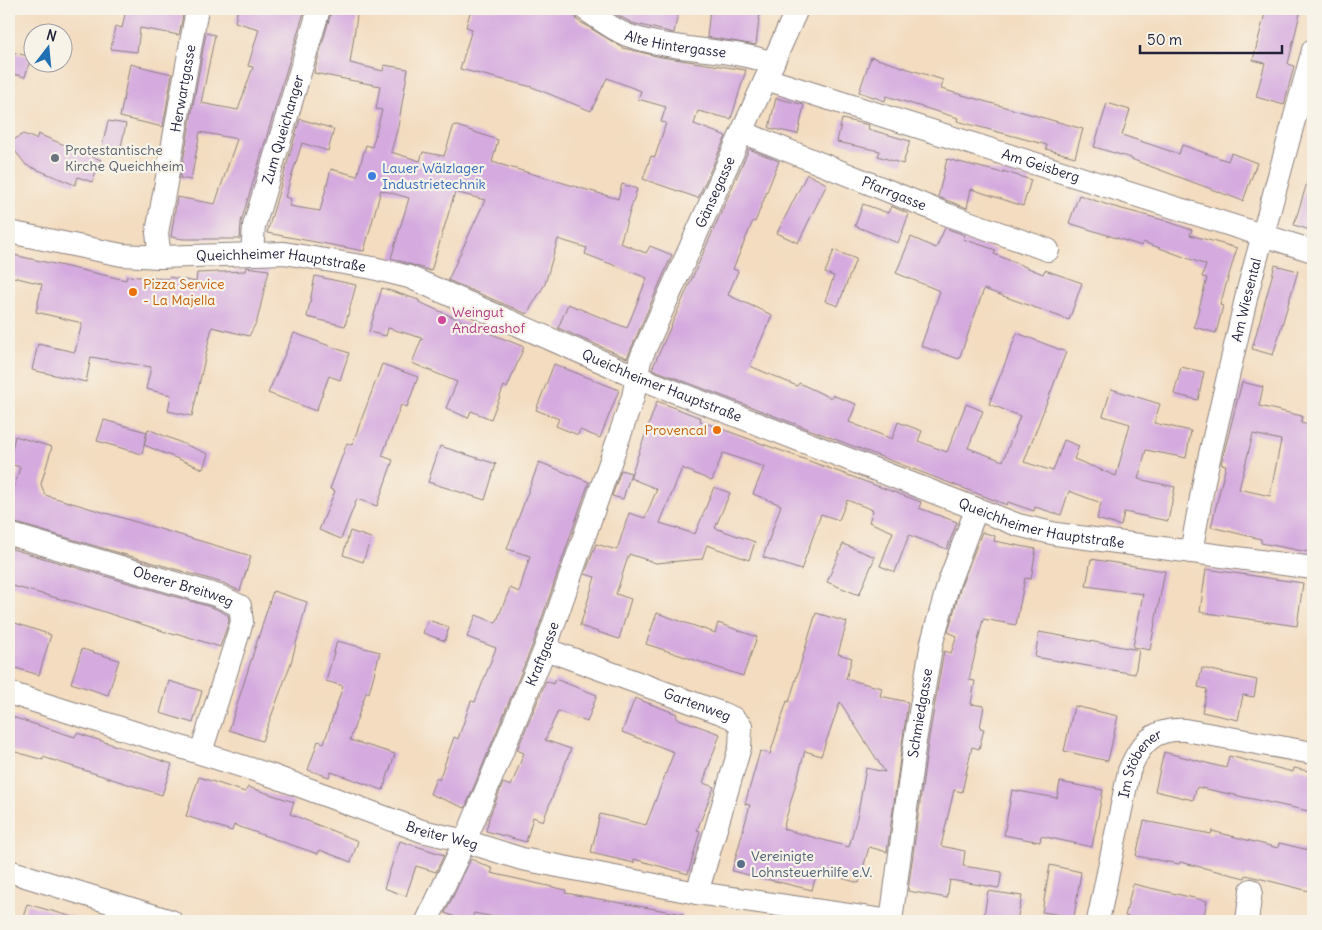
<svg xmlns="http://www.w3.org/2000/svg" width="1322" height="930" font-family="Delius,sans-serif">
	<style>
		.building { fill: #d5abdf; fill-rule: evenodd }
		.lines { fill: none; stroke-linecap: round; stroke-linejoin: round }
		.minor-casing { stroke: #8a7f7d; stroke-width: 24 }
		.minor { stroke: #fff; stroke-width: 22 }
		.worship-dot { fill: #6b7280; stroke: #f7f3e8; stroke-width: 2 }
		.shop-dot { fill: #3f7fe0; stroke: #f7f3e8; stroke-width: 2 }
		.food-dot { fill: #e8710a; stroke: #f7f3e8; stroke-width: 2 }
		.hotel-dot { fill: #d1479c; stroke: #f7f3e8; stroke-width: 2 }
		.service-dot { fill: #5c6f8a; stroke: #f7f3e8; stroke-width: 2 }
		.labels { text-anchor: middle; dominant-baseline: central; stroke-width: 4.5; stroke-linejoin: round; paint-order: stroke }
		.street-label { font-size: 14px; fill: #22223b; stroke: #f7f3e8 }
		.worship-label { font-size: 14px; fill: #5b616d; stroke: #f7f3e8; text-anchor: start }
		.shop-label { font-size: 14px; fill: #366cbe; stroke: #f7f3e8; text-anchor: start }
		.food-label { font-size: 14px; fill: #c56008; stroke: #f7f3e8; text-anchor: start }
		.hotel-label { font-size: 14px; fill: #b23c85; stroke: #f7f3e8; text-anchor: start }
		.service-label { font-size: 14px; fill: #4e5e75; stroke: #f7f3e8; text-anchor: start }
	</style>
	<rect width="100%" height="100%" fill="#f7f3e8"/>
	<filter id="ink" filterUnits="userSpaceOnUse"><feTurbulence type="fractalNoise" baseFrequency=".02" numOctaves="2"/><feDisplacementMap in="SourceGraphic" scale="10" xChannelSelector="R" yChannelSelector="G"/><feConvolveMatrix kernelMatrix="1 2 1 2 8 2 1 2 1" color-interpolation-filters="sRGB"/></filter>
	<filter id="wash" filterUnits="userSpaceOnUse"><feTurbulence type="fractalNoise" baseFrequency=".0096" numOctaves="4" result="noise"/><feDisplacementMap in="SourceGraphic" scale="20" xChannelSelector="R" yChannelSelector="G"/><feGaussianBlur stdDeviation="1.12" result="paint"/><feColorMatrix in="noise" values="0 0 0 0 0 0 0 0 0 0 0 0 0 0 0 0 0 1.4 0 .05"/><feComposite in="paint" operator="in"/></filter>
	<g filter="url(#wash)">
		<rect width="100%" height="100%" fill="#f3dcbf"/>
		<g id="blocks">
			<g class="building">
				<polygon points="126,9 150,9 183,15 179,35 140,28 137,52 111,49 115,26 122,28"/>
				<polygon points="238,9 293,9 304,12 241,222 240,239 183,239 171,237 177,197 215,204 237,139 200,132 191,180 180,178 206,33 215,35 201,103 238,110 253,67 248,66 259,29 235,22"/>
				<polygon points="332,9 358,9 350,63 383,71 384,65 408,69 398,127 391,152 420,161 423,152 444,156 454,125 498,140 492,162 618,199 622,184 637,189 620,243 646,253 650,246 672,255 627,358 558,328 568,304 627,328 647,278 585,254 587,248 558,239 545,284 527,314 448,280 485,200 455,192 431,271 391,258 409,198 381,190 364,251 267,233 300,119 334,129 328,151 302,143 285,197 291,199 289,206 320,211 331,169 357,176 366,145 372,147 382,110 376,109 380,86 314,73"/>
				<polygon points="471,9 572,9 577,20 623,48 661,57 746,70 731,119 698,111 694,124 726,136 698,198 643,179 651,156 655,157 666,123 661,122 666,107 638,99 641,91 607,78 591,111 532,87 460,69 472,29 466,27"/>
				<polygon points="607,9 679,9 674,33 632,23"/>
				<polygon points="710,9 760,11 756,45 707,37"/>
				<polygon points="1266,9 1301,9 1288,64 1294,66 1284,105 1256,97 1265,63 1253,60"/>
				<polygon points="9,51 31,57 25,77 9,73"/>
				<polygon points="871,57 943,80 941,89 1083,129 1075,157 1046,149 1047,145 957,121 958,118 886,96 885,101 859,92"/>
				<polygon points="130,64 172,74 163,127 120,117"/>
				<polygon points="776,98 804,105 798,134 769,128"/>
				<polygon points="1107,103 1130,110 1122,135 1179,154 1182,145 1228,161 1231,153 1257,163 1243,201 1131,159 1131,158 1094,147"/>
				<polygon points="842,119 869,125 868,129 910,141 903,164 878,156 880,151 837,142"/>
				<polygon points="108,121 126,124 120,151 102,147"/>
				<polygon points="23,134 36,139 38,134 101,160 92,182 78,177 75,185 26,165 9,143"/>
				<polygon points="749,149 779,161 755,222 753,221 733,269 738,271 728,295 772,315 750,366 797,386 799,383 831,398 832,395 856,404 849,422 892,439 898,422 922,431 918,441 947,452 966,404 983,411 968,448 1003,461 1020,416 989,404 1017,333 1066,352 1024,462 1053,471 1064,440 1079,446 1074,459 1116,476 1130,424 1103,416 1111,389 1160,404 1154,423 1191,431 1186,458 1146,450 1138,479 1175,487 1168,521 1124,512 1121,526 1097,519 1101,503 1069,491 1061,515 1035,507 1034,511 1008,502 1007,505 652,369"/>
				<polygon points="947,159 1003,173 1003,171 1031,180 1023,206 971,189 967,208 938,197"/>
				<polygon points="1310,173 1313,174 1313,231 1294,225"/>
				<polygon points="807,174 827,184 798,243 777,233"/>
				<polygon points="1079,195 1111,206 1163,220 1192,230 1190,235 1237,248 1220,305 1223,306 1216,333 1194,327 1207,278 1202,277 1206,265 1143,242 1142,246 1069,223"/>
				<polygon points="863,204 888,213 891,206 909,214 898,243 855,226"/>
				<polygon points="945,228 965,235 963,239 996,250 994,254 1043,274 1045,270 1082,283 1069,320 984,289 959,359 921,346 940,291 896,273 911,237 936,248"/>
				<polygon points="834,250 856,259 838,306 825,301 834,276 825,273"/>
				<polygon points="9,254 126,280 127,276 168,279 169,277 196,282 197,273 245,271 246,267 269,270 257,321 249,336 212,327 192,416 168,411 171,395 146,389 151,367 91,357 86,382 32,370 38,344 75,352 82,323 36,312 42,284 9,276"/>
				<polygon points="1275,265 1298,271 1273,355 1252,349"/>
				<polygon points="315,276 356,285 345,326 307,317"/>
				<polygon points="382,288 419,300 419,302 482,330 524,347 507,388 504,386 491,419 471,411 468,418 446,408 457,382 412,363 422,338 388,328 386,336 369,332"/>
				<polygon points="294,333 349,353 340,380 329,376 316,411 268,393"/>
				<polygon points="382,364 418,377 407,407 401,405 382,456 393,460 377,506 357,499 341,539 319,530 335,491 330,489 347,443 352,445"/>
				<polygon points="554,364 619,390 600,438 580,430 578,435 556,426 559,419 536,410"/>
				<polygon points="1181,367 1204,372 1198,400 1174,394"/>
				<path d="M1242 382 1263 387 1259 406 1302 416 1301 423 1313 426V553L1261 543V539L1211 527 1226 465 1221 464ZM1253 434 1281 440 1270 496 1239 489Z"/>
				<polygon points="657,401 701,418 700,421 921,502 919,508 957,522 947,549 909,535 895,572 880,566 893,532 869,522 873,510 847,500 839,520 821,514 801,570 763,557 781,505 753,494 764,467 723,453 712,481 682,468 660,523 695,534 714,487 730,493 715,528 755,542 749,560 707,545 702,559 656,563 629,554 616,594 631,599 619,639 580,626 595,577 585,574 596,544 617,550 629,513 645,518 657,489 630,478"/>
				<polygon points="104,420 147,432 142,454 97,441"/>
				<polygon points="148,429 208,454 203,469 144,445"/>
				<polygon points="15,436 52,447 41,484 45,495 251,556 240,591 223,583 9,521 9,506 20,467 9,464"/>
				<polygon points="440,446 496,464 485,500 428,482"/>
				<polygon points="539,462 589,482 533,644 465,808 430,794 436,778 439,780 454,737 458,739 471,701 475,702 496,648 467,637 476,615 496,623 510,588 519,592 530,556 507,549"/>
				<polygon points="621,470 631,473 623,499 612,496"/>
				<polygon points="350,531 371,538 363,562 343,555"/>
				<polygon points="982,532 995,536 994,541 1036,549 1031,579 1025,578 1016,625 983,619 969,680 975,681 971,704 984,706 980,728 984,729 979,749 972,747 962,792 954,790 941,846 965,851 963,866 1002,872 999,888 950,880 947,898 908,891 928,743 944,651 951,653 957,636 948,632 961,586"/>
				<polygon points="843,544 875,557 859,595 827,582"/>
				<polygon points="9,548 214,608 228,615 229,621 220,647 176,633 175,635 86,606 9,585"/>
				<polygon points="1091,559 1165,571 1150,650 1133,647 1143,594 1086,586"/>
				<polygon points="1206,569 1303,583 1297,626 1200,612"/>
				<polygon points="273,591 307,602 291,663 262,741 229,730"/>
				<polygon points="657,613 715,633 718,623 757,637 743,676 646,644"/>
				<path d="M816 613 847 622 838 654 852 658 846 679 882 688 880 696 908 702 887 852 869 847 859 883 817 871 812 890 732 871 750 805 745 804 760 751 770 754 787 701 789 702ZM840 702 885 772 866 768 858 813 849 847 783 829 805 751 821 756Z"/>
				<polygon points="428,620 449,627 445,641 423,633"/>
				<polygon points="9,621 51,635 39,675 9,666"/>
				<polygon points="1039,632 1139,650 1135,674 1035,657"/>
				<polygon points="337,641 380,652 369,693 366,692 350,740 395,754 383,790 331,772 329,777 308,770 318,741 324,743 343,686 326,681"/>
				<polygon points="82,649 119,660 108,695 71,683"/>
				<polygon points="1202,668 1257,680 1254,697 1243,695 1238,720 1202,712 1207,689 1198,687"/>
				<polygon points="555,679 597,695 587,722 558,711 545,740 571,749 543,821 533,817 526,842 486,831 489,818 503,783 511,786 524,753 517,750 546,681 553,684"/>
				<polygon points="169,681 202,691 193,723 160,713"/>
				<polygon points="635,698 677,714 676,718 720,734 703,783 714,787 697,830 700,831 688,874 634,859 634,863 591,853 600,814 646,825 674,752 622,732"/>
				<polygon points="1074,706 1118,716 1108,761 1064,751"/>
				<polygon points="9,716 75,737 77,733 172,764 162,795 43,757 43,760 9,750"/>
				<polygon points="1164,752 1226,768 1229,756 1293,772 1294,768 1313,772 1313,812 1197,787 1193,800 1155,791"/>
				<polygon points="199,777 245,792 248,787 294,802 290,814 358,841 351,862 320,850 318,854 234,825 232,831 186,816"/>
				<polygon points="1060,782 1103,790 1092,847 1041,836 1040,842 1004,835 1012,790 1057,798"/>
				<polygon points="1144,821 1211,834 1212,831 1278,848 1279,843 1313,851 1313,892 1246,875 1245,878 1180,862 1179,864 1136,856"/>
				<polygon points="400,841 444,855 436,872 416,866 406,896 384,888"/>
				<polygon points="471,859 493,869 491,873 566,890 565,893 683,914 683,921 513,921 474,913 471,921 465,921 445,913"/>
				<polygon points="1050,865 1081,872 1074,917 1042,912"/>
				<polygon points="1133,884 1207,901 1203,921 1147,921 1125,916"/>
				<polygon points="988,891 1022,896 1017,921 983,921"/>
				<polygon points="27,904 73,917 73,921 22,921"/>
			</g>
		</g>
	</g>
	<g filter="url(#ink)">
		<use href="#blocks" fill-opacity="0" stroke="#8a7f7d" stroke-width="1"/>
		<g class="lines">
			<defs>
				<g id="minor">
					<path id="s1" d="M585 9C598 18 612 29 627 35 674 52 726 47 773 63"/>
					<path id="s2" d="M766 79 1313 251"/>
					<path id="s3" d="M742 132 948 215 1048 250"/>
					<path id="s4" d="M9 232 122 255 160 257 284 253 373 268 409 277 637 377 1018 525 1056 534 1313 568"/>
					<path id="s5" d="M252 253 254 226 319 9"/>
					<path id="s6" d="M160 257 157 233 197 9"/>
					<path id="s7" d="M9 534 219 596 240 606 242 622 201 752"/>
					<path id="s8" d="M1191 552 1205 476 1248 290 1313 50"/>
					<path id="s9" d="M545 649 721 713 733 718 741 726 740 747 697 893"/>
					<path id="s10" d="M9 693 273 776 422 831 465 841 522 859 697 893 890 921"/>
					<polyline points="9,871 171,921"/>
					<path id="s11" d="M427 921 465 841 545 649 633 397 640 360 797 9"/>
					<path id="s12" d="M891 921 915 741 932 642 949 582 976 510"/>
					<path id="s13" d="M1098 921 1129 771C1140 743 1154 728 1185 730L1313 753"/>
					<polyline points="1247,921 1251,890"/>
				</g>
			</defs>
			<use href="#minor" class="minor-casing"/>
			<use href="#minor" class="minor"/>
		</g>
	</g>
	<circle class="worship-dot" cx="55" cy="158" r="5"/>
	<circle class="shop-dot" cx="372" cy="176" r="5"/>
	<g class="food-dot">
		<circle cx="133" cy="292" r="5"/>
		<circle cx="717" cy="430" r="5"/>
	</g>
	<circle class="hotel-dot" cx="442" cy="320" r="5"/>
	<circle class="service-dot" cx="741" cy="864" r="5"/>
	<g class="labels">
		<g class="street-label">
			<text stroke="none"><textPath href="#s1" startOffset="99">Alte Hintergasse</textPath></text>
			<text stroke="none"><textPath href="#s6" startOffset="171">Herwartgasse</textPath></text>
			<text stroke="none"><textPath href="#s5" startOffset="128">Zum Queichanger</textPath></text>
			<text stroke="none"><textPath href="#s2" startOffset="288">Am Geisberg</textPath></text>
			<text stroke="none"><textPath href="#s11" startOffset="785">Gänsegasse</textPath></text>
			<text stroke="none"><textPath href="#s3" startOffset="164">Pfarrgasse</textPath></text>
			<text stroke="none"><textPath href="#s4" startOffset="275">Queichheimer Hauptstraße</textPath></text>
			<text stroke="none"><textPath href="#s8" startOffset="258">Am Wiesental</textPath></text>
			<text stroke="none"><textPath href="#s4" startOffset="680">Queichheimer Hauptstraße</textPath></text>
			<text stroke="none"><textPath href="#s4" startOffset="1085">Queichheimer Hauptstraße</textPath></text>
			<text stroke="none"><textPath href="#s7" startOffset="182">Oberer Breitweg</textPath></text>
			<text stroke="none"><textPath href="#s11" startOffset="291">Kraftgasse</textPath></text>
			<text stroke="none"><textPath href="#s9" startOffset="162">Gartenweg</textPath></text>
			<text stroke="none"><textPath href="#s12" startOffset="210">Schmiedgasse</textPath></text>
			<text stroke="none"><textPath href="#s13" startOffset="165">Im Stöbener</textPath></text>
			<text stroke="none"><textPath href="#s10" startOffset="456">Breiter Weg</textPath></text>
		</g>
		<g class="worship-label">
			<text x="65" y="150">Protestantische<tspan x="65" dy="16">Kirche Queichheim</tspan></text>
		</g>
		<g class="shop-label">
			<text x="382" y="168">Lauer Wälzlager<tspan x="382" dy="16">Industrietechnik</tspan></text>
		</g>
		<g class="food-label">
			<text x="143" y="284">Pizza Service<tspan x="143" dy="16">- La Majella</tspan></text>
			<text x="707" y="430" text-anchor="end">Provencal</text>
		</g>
		<g class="hotel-label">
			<text x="452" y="312">Weingut<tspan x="452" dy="16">Andreashof</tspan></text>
		</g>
		<g class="service-label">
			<text x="751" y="856">Vereinigte<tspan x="751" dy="16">Lohnsteuerhilfe e.V.</tspan></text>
		</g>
	</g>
	<rect width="1322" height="930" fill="none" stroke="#f7f3e8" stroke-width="30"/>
	<g transform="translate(48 48) rotate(16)"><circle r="24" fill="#f7f3e8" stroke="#a29fa3"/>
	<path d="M0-4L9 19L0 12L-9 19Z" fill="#1f6fb2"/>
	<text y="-8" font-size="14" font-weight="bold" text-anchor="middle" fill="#22223b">N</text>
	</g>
	<path d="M1140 45v8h142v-8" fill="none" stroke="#22223b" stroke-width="2.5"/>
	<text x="1147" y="45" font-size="15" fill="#22223b" stroke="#f7f3e8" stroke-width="4" paint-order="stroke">50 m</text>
</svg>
